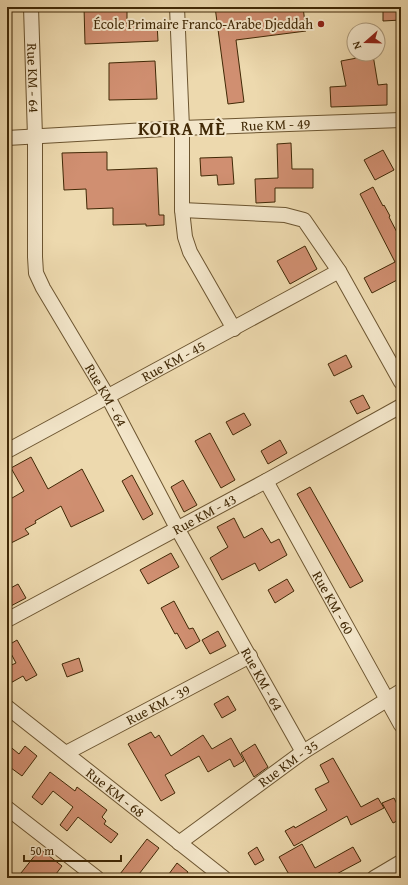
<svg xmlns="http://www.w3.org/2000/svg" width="408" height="885" font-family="'Gentium Book Plus',serif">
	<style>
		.building { fill: #d08f71; stroke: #412906 }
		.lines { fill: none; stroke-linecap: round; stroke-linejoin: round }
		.street-casing { stroke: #6c5530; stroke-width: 16 }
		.street { stroke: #f3e6ca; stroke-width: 14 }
		.poi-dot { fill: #8f2418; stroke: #f3e6ca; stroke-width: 1.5 }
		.labels { text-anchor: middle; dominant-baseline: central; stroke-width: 4; stroke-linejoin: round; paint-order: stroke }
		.poi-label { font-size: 14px; fill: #412906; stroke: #f3e6ca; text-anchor: end }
		.street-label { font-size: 14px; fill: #412906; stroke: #f3e6ca }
		.district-label { font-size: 18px; font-weight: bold; letter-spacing: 1px; fill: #412906; stroke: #f3e6ca }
	</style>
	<rect width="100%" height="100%" fill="#edd9ae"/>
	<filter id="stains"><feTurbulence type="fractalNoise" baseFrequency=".005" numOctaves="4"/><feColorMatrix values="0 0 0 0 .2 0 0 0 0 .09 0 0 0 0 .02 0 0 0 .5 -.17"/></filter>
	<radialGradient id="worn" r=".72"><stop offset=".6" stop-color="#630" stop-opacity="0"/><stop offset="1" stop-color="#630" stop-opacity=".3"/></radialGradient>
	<g class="building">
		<polygon points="84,7 127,7 127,24 157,23 158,41 85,44"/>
		<polygon points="215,7 303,7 306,31 236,40 244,102 228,104"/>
		<polygon points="383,7 400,7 401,20 383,21"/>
		<polygon points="373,55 378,85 387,84 387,105 331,107 330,87 346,86 341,61"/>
		<polygon points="155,61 157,99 109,100 109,63"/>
		<polygon points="291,143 292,169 313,169 313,188 275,188 275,202 256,203 255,179 278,178 277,144"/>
		<polygon points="383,150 394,170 375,180 364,160"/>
		<polygon points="107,152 107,170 157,168 159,215 164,215 164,225 146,226 146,224 113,225 113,208 87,209 86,189 64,190 62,153"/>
		<polygon points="232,157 234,184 218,185 217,175 201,176 200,158"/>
		<polygon points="373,187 383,206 384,205 390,216 389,217 401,240 401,278 372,293 364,278 395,262 360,194"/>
		<polygon points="305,246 317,269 290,284 277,261"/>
		<polygon points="346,355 352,367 334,376 328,364"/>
		<polygon points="363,395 370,408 357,414 350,401"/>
		<polygon points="244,413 251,425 233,435 226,422"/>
		<polygon points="210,433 235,480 221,488 195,441"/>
		<polygon points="280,440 287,453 268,464 261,451"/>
		<polygon points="31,457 48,489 82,469 104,511 71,527 61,506 35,521 36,523 25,529 29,534 11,543 7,535 7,501 24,491 11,468"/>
		<polygon points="132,475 153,514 143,520 122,481"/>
		<polygon points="183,480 197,505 184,512 171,487"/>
		<polygon points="310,487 363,581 350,588 297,494"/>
		<polygon points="234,518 244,538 262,528 271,543 279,539 287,555 259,571 255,563 222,580 210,558 228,547 217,527"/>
		<polygon points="171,553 179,567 148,584 140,570"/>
		<polygon points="287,579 294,591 275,603 268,590"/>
		<polygon points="18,584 26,598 7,608 7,590"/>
		<polygon points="174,601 189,629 193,628 200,641 186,649 177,633 175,634 161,608"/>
		<polygon points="218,631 226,646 210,654 202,640"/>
		<polygon points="17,640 37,675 26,681 23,676 7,685 7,667 16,663 7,646"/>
		<polygon points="79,658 83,671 67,677 62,664"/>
		<polygon points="228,696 236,710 222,718 214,704"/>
		<polygon points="151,732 155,738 159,735 171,756 203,735 212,749 231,738 244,761 234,767 230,759 208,772 199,756 165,775 175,793 161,801 128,744"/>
		<polygon points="7,744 19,754 25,746 37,756 22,776 7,765"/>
		<polygon points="255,744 268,767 254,777 241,753"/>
		<polygon points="333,758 361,807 378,798 384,808 351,825 347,816 294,846 285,831 294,826 295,828 327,810 315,789 329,782 320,765"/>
		<polygon points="50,772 75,791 77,787 107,810 102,817 106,821 104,824 118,834 111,843 78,817 67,831 60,825 73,807 53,791 42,805 32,797"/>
		<polygon points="394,798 401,812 401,819 393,823 382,803"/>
		<polygon points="147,839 159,848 136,878 126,878 120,874"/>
		<polygon points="302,844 315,868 353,847 361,861 329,878 291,878 279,857"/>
		<polygon points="257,847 264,860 255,865 248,853"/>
		<polygon points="40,849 62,866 53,878 17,878"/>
		<polygon points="177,863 188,872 184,878 166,878"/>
	</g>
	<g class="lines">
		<defs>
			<g id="street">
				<path id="s1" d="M31 7 35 137V257L36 273 43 288 108 397 177 528 303 752"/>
				<polyline points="177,7 182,128 182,210 185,237 190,252 234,329"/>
				<path id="s2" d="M7 138 182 128 401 120"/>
				<polyline points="182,210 285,215 304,220 339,271 401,382"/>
				<path id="s3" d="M7 451 339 271"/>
				<path id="s4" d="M266 481 401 725"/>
				<path id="s5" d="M7 620 266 481 401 406"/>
				<path id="s6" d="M7 707 224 878"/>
				<path id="s7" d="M66 753 250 656"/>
				<polyline points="7,808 97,878"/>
				<path id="s8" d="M179 843 303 752 401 691"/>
				<polyline points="374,878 401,862"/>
			</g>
		</defs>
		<use href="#street" class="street-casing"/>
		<use href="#street" class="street"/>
	</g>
	<circle class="poi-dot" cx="321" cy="24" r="4"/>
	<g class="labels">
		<g class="poi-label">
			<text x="313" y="24">École Primaire Franco-Arabe Djeddah</text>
		</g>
		<g class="street-label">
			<text stroke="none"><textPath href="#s1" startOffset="71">Rue KM - 64</textPath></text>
			<text stroke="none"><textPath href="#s2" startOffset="269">Rue KM - 49</textPath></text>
			<text stroke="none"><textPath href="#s3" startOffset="189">Rue KM - 45</textPath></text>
			<text stroke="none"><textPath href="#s1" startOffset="407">Rue KM - 64</textPath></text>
			<text stroke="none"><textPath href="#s5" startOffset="224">Rue KM - 43</textPath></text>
			<text stroke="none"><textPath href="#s4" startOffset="139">Rue KM - 60</textPath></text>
			<text stroke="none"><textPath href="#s1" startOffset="731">Rue KM - 64</textPath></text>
			<text stroke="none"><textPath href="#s7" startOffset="104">Rue KM - 39</textPath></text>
			<text stroke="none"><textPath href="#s8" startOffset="135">Rue KM - 35</textPath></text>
			<text stroke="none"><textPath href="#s6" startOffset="138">Rue KM - 68</textPath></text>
		</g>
		<g class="district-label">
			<text x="182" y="128">KOIRA MÈ</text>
		</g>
	</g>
	<rect width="408" height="885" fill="none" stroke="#edd9ae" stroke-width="24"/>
	<rect x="8" y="8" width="392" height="869" fill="none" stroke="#412906" stroke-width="2"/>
	<rect x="12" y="12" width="384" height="861" fill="none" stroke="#412906"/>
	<g transform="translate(366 42) rotate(250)"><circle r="19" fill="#f3e6ca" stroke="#ac9a7c"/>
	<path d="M0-3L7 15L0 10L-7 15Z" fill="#8f2418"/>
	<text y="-6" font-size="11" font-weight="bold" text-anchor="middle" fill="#412906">N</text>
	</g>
	<path d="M24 855v6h97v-6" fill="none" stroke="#412906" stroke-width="2"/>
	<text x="30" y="855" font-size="12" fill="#412906" stroke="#f3e6ca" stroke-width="3" paint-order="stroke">50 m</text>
	<rect width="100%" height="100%" filter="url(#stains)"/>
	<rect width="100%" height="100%" fill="url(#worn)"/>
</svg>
